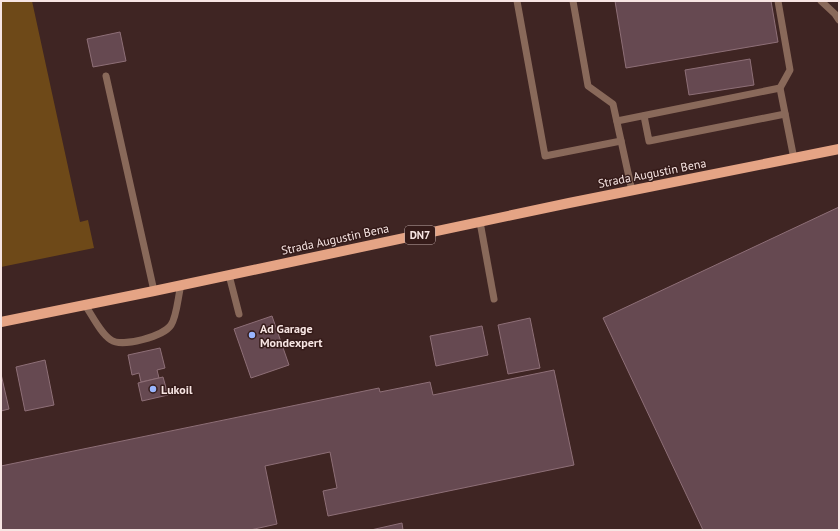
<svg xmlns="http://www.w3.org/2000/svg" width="840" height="531" font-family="'PT Sans',sans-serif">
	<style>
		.green { fill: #6e4918 }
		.building { fill: #664951; stroke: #8e6f77 }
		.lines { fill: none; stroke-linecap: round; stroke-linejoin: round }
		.service { stroke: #89695a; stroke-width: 7 }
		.primary { stroke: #e5a485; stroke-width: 10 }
		.poi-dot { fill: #99b5fd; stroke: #351b19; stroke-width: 1.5 }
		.labels { text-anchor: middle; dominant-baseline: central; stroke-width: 3; stroke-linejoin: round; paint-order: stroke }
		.shield { fill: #351b19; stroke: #bda8a6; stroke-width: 1 }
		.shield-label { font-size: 11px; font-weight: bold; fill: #f7e5e3 }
		.street-label { font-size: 12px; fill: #f7e5e3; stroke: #351b19 }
		.poi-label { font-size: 12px; font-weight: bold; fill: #f7e5e3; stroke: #351b19; text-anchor: start }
	</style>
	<rect width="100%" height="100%" fill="#3f2523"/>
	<polygon class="green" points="1,1 32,1 80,222 88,220 94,248 1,267"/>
	<g class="building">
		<polygon points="615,1 771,1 778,42 626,68"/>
		<polygon points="120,32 126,61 93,67 87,39"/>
		<polygon points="750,59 754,85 689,95 685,70"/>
		<polygon points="839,207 839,530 703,530 603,318"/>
		<polygon points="272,316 289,365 251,378 234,329"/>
		<polygon points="530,318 540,368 508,374 498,325"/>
		<polygon points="482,326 488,355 436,366 430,336"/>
		<polygon points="160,348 165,368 157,370 159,378 141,382 139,373 132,375 128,355"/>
		<polygon points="45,360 54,405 25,411 16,367"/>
		<polygon points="554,370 574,465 328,516 323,491 337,488 330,452 265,466 277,524 250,530 1,530 1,466 379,388 380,392 430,382 433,395"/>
		<polygon points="1,374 9,409 1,411"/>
		<polygon points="163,377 168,395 142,401 138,383"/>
		<polygon points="402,523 403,530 371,530"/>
	</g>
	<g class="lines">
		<g class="service">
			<polyline points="517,1 545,156 621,141"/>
			<polyline points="573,1 588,86 613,104 632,191"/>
			<polyline points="778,1 790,70 780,88 794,159"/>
			<polyline points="821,1 835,14 839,20"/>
			<polyline points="106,76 154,291"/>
			<polyline points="644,116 649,141 785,114"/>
			<polyline points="617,121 780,88"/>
			<polyline points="480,222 494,299"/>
			<polyline points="229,275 239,314"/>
			<path d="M85 305C92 315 101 334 111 340 122 348 164 336 171 325 177 316 178 296 181 285"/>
		</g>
		<polyline class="primary" points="1,322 154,291 569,203 839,149"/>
	</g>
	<g class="poi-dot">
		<circle cx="252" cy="335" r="4"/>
		<circle cx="153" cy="389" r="4"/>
	</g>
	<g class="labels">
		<rect class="shield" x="405" y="226" width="30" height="18" rx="3"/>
		<g class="shield-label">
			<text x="420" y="235">DN7</text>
		</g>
		<g class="street-label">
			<text transform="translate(652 173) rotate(-11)">Strada Augustin Bena</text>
			<text transform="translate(335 239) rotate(-12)">Strada Augustin Bena</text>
		</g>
		<g class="poi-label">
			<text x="260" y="328">Ad Garage<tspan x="260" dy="14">Mondexpert</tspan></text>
			<text x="161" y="389">Lukoil</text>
		</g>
	</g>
	<rect width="840" height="531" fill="none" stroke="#f7e5e3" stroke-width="4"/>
</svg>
